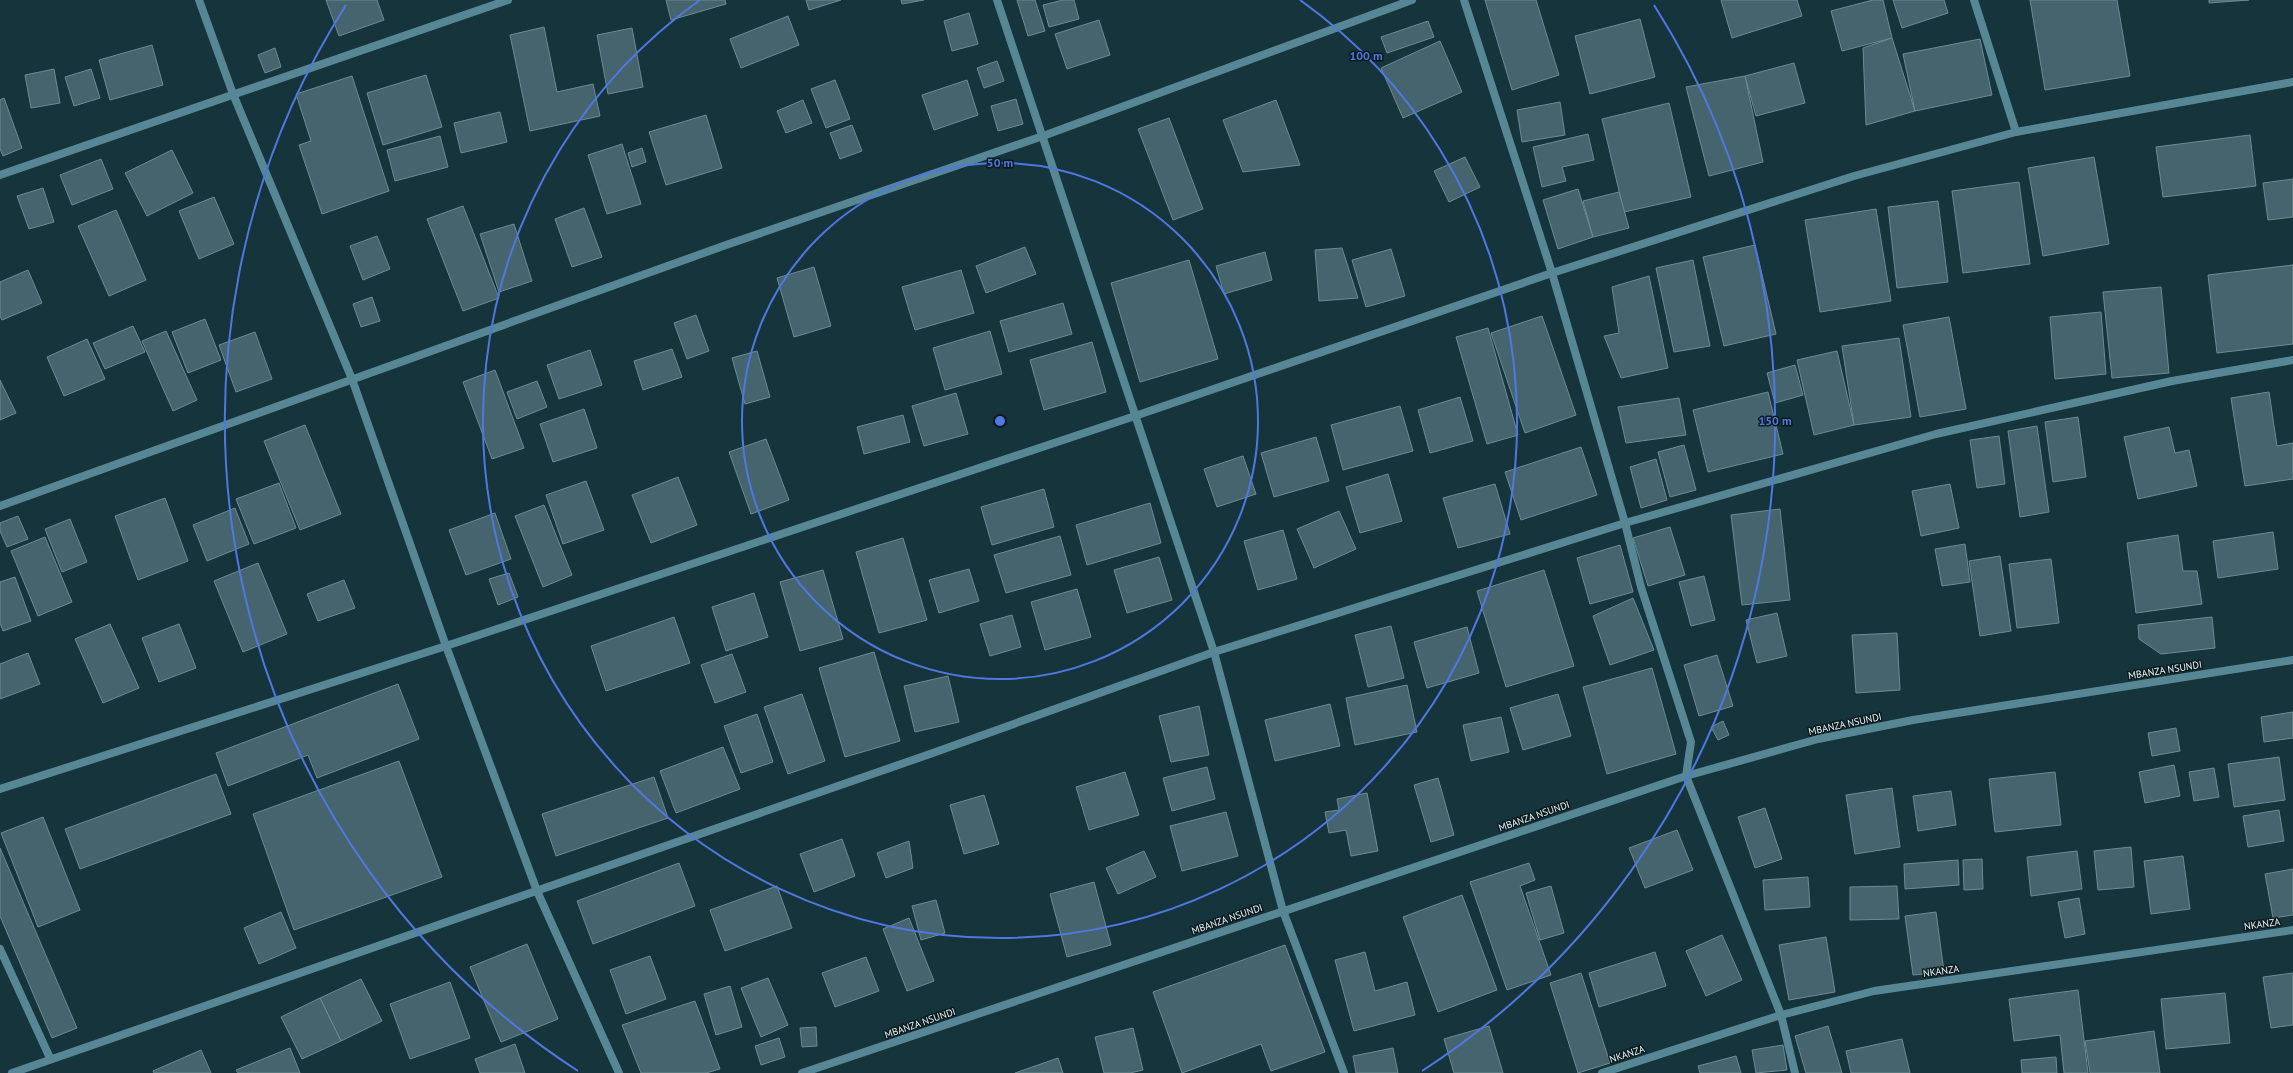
<svg xmlns="http://www.w3.org/2000/svg" width="2293" height="1073" font-family="'PT Sans',sans-serif">
	<style>
		.building { fill: #45646d; stroke: #6c8c95 }
		.lines { fill: none; stroke-linecap: round; stroke-linejoin: round }
		.service { stroke: #578794; stroke-width: 8 }
		.minor { stroke: #578794; stroke-width: 8 }
		.ring { fill: none; stroke: #4f78e1; stroke-width: 2 }
		.labels { text-anchor: middle; dominant-baseline: central; stroke-width: 3; stroke-linejoin: round; paint-order: stroke }
		.street-label { font-size: 10px; fill: #e6f7fc; stroke: #0d1a1d }
		.centre { fill: #4f78e1; stroke: #0d1a1d; stroke-width: 2 }
		.ring-label { font-size: 12px; text-anchor: middle; font-weight: bold; fill: #4f78e1; stroke: #0d1a1d; stroke-width: 3; stroke-linejoin: round; paint-order: stroke }
	</style>
	<rect width="100%" height="100%" fill="#16343c"/>
	<g class="building">
		<polygon points="326,0 377,0 384,20 339,36"/>
		<polygon points="666,0 725,0 726,4 671,20"/>
		<polygon points="806,0 841,0 809,10"/>
		<polygon points="901,0 924,0 902,4"/>
		<polygon points="1017,0 1035,0 1045,31 1028,36"/>
		<polygon points="1063,0 1074,0 1079,19 1049,27 1043,5"/>
		<polygon points="1485,0 1536,0 1559,75 1512,90"/>
		<polygon points="1721,0 1797,0 1802,16 1732,38"/>
		<polygon points="1873,0 1883,0 1892,38 1842,51 1831,11"/>
		<polygon points="1893,0 1944,0 1948,13 1902,28"/>
		<polygon points="2030,0 2117,0 2130,76 2045,90"/>
		<polygon points="2209,0 2249,0 2209,3"/>
		<polygon points="969,13 978,44 952,51 944,21"/>
		<polygon points="788,16 799,45 741,68 730,39"/>
		<polygon points="1640,19 1655,77 1590,94 1575,36"/>
		<polygon points="1099,20 1110,55 1067,69 1055,34"/>
		<polygon points="1428,21 1434,37 1387,53 1381,37"/>
		<polygon points="544,27 557,92 593,84 600,116 530,131 510,35"/>
		<polygon points="632,28 643,87 608,94 597,35"/>
		<polygon points="1892,38 1915,111 1866,125 1863,48"/>
		<polygon points="1980,39 1992,95 1915,111 1903,54"/>
		<polygon points="1440,41 1462,92 1403,118 1381,68"/>
		<polygon points="152,45 163,85 110,100 99,60"/>
		<polygon points="275,48 281,67 265,73 258,55"/>
		<polygon points="997,61 1004,81 984,88 977,68"/>
		<polygon points="1794,63 1805,103 1756,116 1745,76"/>
		<polygon points="54,69 60,103 31,108 25,75"/>
		<polygon points="91,69 100,98 74,106 65,77"/>
		<polygon points="426,75 442,127 383,145 367,93"/>
		<polygon points="352,76 389,191 322,214 299,145 311,141 296,94"/>
		<polygon points="1745,76 1763,162 1709,176 1686,87"/>
		<polygon points="835,80 850,119 826,128 811,89"/>
		<polygon points="967,80 978,115 934,130 922,95"/>
		<polygon points="4,98 22,148 3,156 0,149 0,100"/>
		<polygon points="1016,99 1023,124 998,131 991,106"/>
		<polygon points="803,100 812,123 786,133 777,111"/>
		<polygon points="1276,100 1300,165 1243,172 1223,120"/>
		<polygon points="1560,102 1565,135 1522,142 1517,110"/>
		<polygon points="1669,103 1691,197 1624,212 1602,119"/>
		<polygon points="500,112 507,142 461,153 454,123"/>
		<polygon points="706,115 722,168 666,185 649,132"/>
		<polygon points="1169,118 1203,209 1173,220 1138,129"/>
		<polygon points="852,125 862,151 840,159 830,133"/>
		<polygon points="1588,134 1594,160 1562,167 1566,181 1542,187 1533,147"/>
		<polygon points="2250,135 2256,186 2163,197 2156,147"/>
		<polygon points="440,136 448,167 395,181 387,150"/>
		<polygon points="622,144 641,204 607,214 588,155"/>
		<polygon points="642,148 646,162 632,167 628,153"/>
		<polygon points="172,150 193,193 147,216 125,173"/>
		<polygon points="1465,157 1480,187 1449,202 1434,171"/>
		<polygon points="2094,157 2109,244 2043,256 2028,168"/>
		<polygon points="101,159 113,189 72,205 60,175"/>
		<polygon points="2293,179 2293,217 2268,220 2263,183"/>
		<polygon points="2019,182 2030,264 1963,273 1952,191"/>
		<polygon points="43,188 54,222 29,229 17,196"/>
		<polygon points="1578,189 1593,237 1558,249 1543,200"/>
		<polygon points="1619,192 1629,228 1593,237 1583,201"/>
		<polygon points="214,197 234,244 199,259 179,211"/>
		<polygon points="1938,201 1948,282 1897,288 1888,207"/>
		<polygon points="463,206 499,298 463,311 427,219"/>
		<polygon points="584,208 602,257 572,267 555,219"/>
		<polygon points="1876,209 1891,301 1820,312 1805,220"/>
		<polygon points="116,210 146,280 109,296 78,226"/>
		<polygon points="514,224 532,281 499,292 480,234"/>
		<polygon points="377,236 390,269 363,280 350,246"/>
		<polygon points="1755,245 1776,334 1724,346 1703,257"/>
		<polygon points="1025,247 1036,274 986,293 976,266"/>
		<polygon points="1342,248 1358,298 1319,301 1315,250"/>
		<polygon points="1391,249 1405,296 1366,307 1352,260"/>
		<polygon points="1265,252 1272,280 1224,294 1216,266"/>
		<polygon points="1189,260 1218,359 1140,382 1111,283"/>
		<polygon points="1693,260 1710,346 1674,352 1656,268"/>
		<polygon points="2293,265 2293,344 2217,353 2208,275"/>
		<polygon points="814,267 831,326 794,337 777,278"/>
		<polygon points="28,270 42,303 2,320 0,316 0,282"/>
		<polygon points="961,270 974,313 915,330 902,287"/>
		<polygon points="1649,276 1668,368 1621,378 1604,336 1619,333 1612,287"/>
		<polygon points="2161,287 2169,373 2112,378 2103,292"/>
		<polygon points="372,297 380,321 361,327 353,304"/>
		<polygon points="1063,303 1072,334 1009,352 1000,321"/>
		<polygon points="2101,312 2106,374 2055,379 2050,317"/>
		<polygon points="696,315 709,351 687,359 674,323"/>
		<polygon points="1542,316 1576,415 1525,433 1491,333"/>
		<polygon points="1949,317 1966,409 1920,417 1903,325"/>
		<polygon points="205,319 221,360 188,373 172,332"/>
		<polygon points="133,326 145,352 105,369 93,343"/>
		<polygon points="1488,328 1518,435 1487,444 1456,337"/>
		<polygon points="166,331 197,400 173,411 142,341"/>
		<polygon points="990,331 1002,374 945,390 933,348"/>
		<polygon points="255,332 272,379 236,392 219,345"/>
		<polygon points="1899,338 1911,417 1854,425 1842,346"/>
		<polygon points="87,339 105,379 64,396 47,357"/>
		<polygon points="1092,342 1106,392 1044,410 1030,360"/>
		<polygon points="672,349 682,377 643,390 634,361"/>
		<polygon points="590,350 602,385 559,399 547,365"/>
		<polygon points="757,351 770,397 745,404 732,358"/>
		<polygon points="1837,351 1854,425 1814,435 1797,360"/>
		<polygon points="1795,365 1803,395 1775,403 1767,373"/>
		<polygon points="495,370 524,448 492,459 463,382"/>
		<polygon points="0,380 16,413 0,420"/>
		<polygon points="537,381 547,407 517,419 507,392"/>
		<polygon points="1768,392 1783,454 1708,472 1693,410"/>
		<polygon points="2269,392 2277,446 2293,443 2293,479 2245,486 2231,398"/>
		<polygon points="956,393 968,434 924,446 912,406"/>
		<polygon points="1460,397 1473,441 1430,453 1418,410"/>
		<polygon points="1679,398 1686,435 1626,443 1618,407"/>
		<polygon points="1400,406 1413,451 1343,470 1331,425"/>
		<polygon points="584,409 597,448 553,462 540,424"/>
		<polygon points="903,415 910,442 864,454 857,427"/>
		<polygon points="2078,417 2086,477 2053,482 2045,422"/>
		<polygon points="305,425 341,514 300,530 264,441"/>
		<polygon points="2037,426 2049,512 2020,517 2008,431"/>
		<polygon points="2169,427 2175,453 2189,450 2197,486 2138,499 2124,437"/>
		<polygon points="1999,436 2005,484 1977,488 1970,440"/>
		<polygon points="1316,437 1329,481 1274,497 1261,453"/>
		<polygon points="766,439 789,500 751,514 729,452"/>
		<polygon points="1684,445 1696,490 1670,497 1658,452"/>
		<polygon points="1581,447 1597,495 1521,520 1505,472"/>
		<polygon points="1243,456 1256,494 1217,507 1204,469"/>
		<polygon points="1656,459 1667,500 1641,508 1630,467"/>
		<polygon points="1388,474 1402,521 1360,533 1346,487"/>
		<polygon points="678,477 697,525 651,543 632,495"/>
		<polygon points="586,481 604,530 563,544 546,495"/>
		<polygon points="279,483 296,528 254,544 236,499"/>
		<polygon points="1495,484 1510,534 1458,548 1443,498"/>
		<polygon points="1950,484 1959,528 1921,536 1912,491"/>
		<polygon points="1044,489 1054,527 992,545 981,507"/>
		<polygon points="165,498 188,561 138,580 115,516"/>
		<polygon points="1150,503 1161,543 1087,565 1076,525"/>
		<polygon points="544,505 572,575 543,587 515,516"/>
		<polygon points="235,508 249,544 207,561 193,525"/>
		<polygon points="1780,509 1790,600 1742,605 1731,515"/>
		<polygon points="1339,511 1356,549 1314,568 1297,529"/>
		<polygon points="495,513 511,559 466,575 449,530"/>
		<polygon points="18,516 28,539 7,547 0,531 0,523"/>
		<polygon points="70,519 87,562 62,572 45,529"/>
		<polygon points="1670,527 1685,575 1648,586 1633,538"/>
		<polygon points="1283,530 1297,579 1258,590 1244,541"/>
		<polygon points="2273,532 2278,569 2218,578 2213,541"/>
		<polygon points="2178,535 2183,571 2197,571 2202,604 2136,613 2127,543"/>
		<polygon points="1060,536 1071,575 1006,593 994,555"/>
		<polygon points="45,537 72,602 38,616 11,551"/>
		<polygon points="903,538 927,620 879,633 856,552"/>
		<polygon points="1965,544 1970,582 1942,586 1935,549"/>
		<polygon points="1620,545 1633,592 1590,604 1577,558"/>
		<polygon points="2000,556 2011,631 1980,636 1969,561"/>
		<polygon points="1159,557 1172,600 1127,613 1114,570"/>
		<polygon points="2051,559 2059,623 2017,628 2009,564"/>
		<polygon points="258,563 287,634 243,652 214,581"/>
		<polygon points="969,569 979,601 939,613 929,580"/>
		<polygon points="823,570 843,639 800,651 780,582"/>
		<polygon points="1544,570 1574,666 1506,687 1477,591"/>
		<polygon points="509,573 518,597 498,605 489,579"/>
		<polygon points="1704,576 1715,620 1691,626 1679,582"/>
		<polygon points="15,577 31,621 3,631 0,623 0,582"/>
		<polygon points="344,580 355,608 318,621 307,594"/>
		<polygon points="1077,589 1091,637 1045,650 1031,602"/>
		<polygon points="754,593 768,637 726,651 712,607"/>
		<polygon points="1633,598 1654,650 1610,665 1593,616"/>
		<polygon points="1777,613 1787,656 1757,663 1746,620"/>
		<polygon points="1012,615 1021,647 990,656 980,624"/>
		<polygon points="674,617 690,663 606,691 591,646"/>
		<polygon points="2212,617 2215,648 2161,654 2139,639 2138,625"/>
		<polygon points="110,624 139,688 103,703 75,639"/>
		<polygon points="179,624 196,668 159,682 142,638"/>
		<polygon points="1391,626 1404,678 1368,687 1355,635"/>
		<polygon points="1467,627 1479,673 1427,688 1414,642"/>
		<polygon points="1897,633 1900,690 1856,693 1852,635"/>
		<polygon points="874,652 900,741 845,757 819,668"/>
		<polygon points="28,653 40,684 0,699 0,664"/>
		<polygon points="732,654 746,692 715,703 701,665"/>
		<polygon points="1717,655 1733,706 1699,716 1684,665"/>
		<polygon points="1652,668 1676,754 1607,774 1583,687"/>
		<polygon points="948,676 959,722 915,732 904,686"/>
		<polygon points="398,684 419,739 317,778 308,755 228,786 216,753"/>
		<polygon points="1407,685 1417,732 1355,745 1346,698"/>
		<polygon points="802,694 825,761 788,774 764,707"/>
		<polygon points="1558,694 1571,736 1523,750 1510,708"/>
		<polygon points="1330,704 1340,746 1275,761 1265,720"/>
		<polygon points="1199,706 1209,755 1171,762 1159,716"/>
		<polygon points="2293,712 2293,738 2264,742 2261,717"/>
		<polygon points="757,714 773,762 741,773 724,726"/>
		<polygon points="1501,717 1509,752 1471,761 1463,725"/>
		<polygon points="1723,721 1729,735 1718,740 1711,727"/>
		<polygon points="2176,728 2180,751 2152,756 2148,733"/>
		<polygon points="723,747 740,789 676,813 660,771"/>
		<polygon points="2279,757 2285,800 2234,807 2228,764"/>
		<polygon points="399,761 442,877 294,930 253,814"/>
		<polygon points="2174,765 2180,796 2145,803 2139,772"/>
		<polygon points="1207,767 1215,799 1172,811 1163,778"/>
		<polygon points="2214,768 2219,797 2194,801 2189,772"/>
		<polygon points="1125,772 1139,815 1089,830 1076,787"/>
		<polygon points="2055,772 2061,825 1995,832 1989,779"/>
		<polygon points="216,774 231,814 80,869 65,829"/>
		<polygon points="654,777 668,818 556,856 542,814"/>
		<polygon points="1438,778 1454,835 1431,842 1414,785"/>
		<polygon points="1892,788 1900,847 1855,854 1846,795"/>
		<polygon points="1951,791 1956,825 1918,831 1913,796"/>
		<polygon points="1367,793 1378,851 1351,856 1346,830 1329,833 1325,812 1339,810 1337,799"/>
		<polygon points="984,795 999,844 964,854 950,805"/>
		<polygon points="1765,808 1782,859 1755,868 1738,817"/>
		<polygon points="2279,810 2284,841 2248,847 2243,816"/>
		<polygon points="1226,812 1238,856 1182,871 1170,826"/>
		<polygon points="43,817 80,910 38,927 1,833"/>
		<polygon points="1677,830 1693,870 1645,888 1629,848"/>
		<polygon points="842,839 855,876 814,892 800,854"/>
		<polygon points="909,841 913,868 886,878 877,853"/>
		<polygon points="2131,847 2134,887 2098,890 2094,851"/>
		<polygon points="0,848 77,1028 52,1038 0,916"/>
		<polygon points="1144,851 1156,877 1118,894 1106,868"/>
		<polygon points="2077,851 2082,889 2031,896 2027,857"/>
		<polygon points="2183,856 2190,909 2151,914 2144,861"/>
		<polygon points="1982,859 1983,889 1964,890 1963,860"/>
		<polygon points="1958,860 1959,885 1905,889 1904,864"/>
		<polygon points="679,863 695,906 593,944 577,901"/>
		<polygon points="1529,863 1535,880 1520,886 1551,975 1507,990 1470,882"/>
		<polygon points="2293,869 2293,915 2273,918 2265,874"/>
		<polygon points="1808,877 1810,907 1765,910 1763,880"/>
		<polygon points="1094,882 1111,945 1067,957 1050,894"/>
		<polygon points="777,886 792,928 725,951 710,910"/>
		<polygon points="1551,886 1564,933 1540,940 1526,893"/>
		<polygon points="1897,886 1899,919 1850,920 1850,887"/>
		<polygon points="1462,895 1497,990 1438,1012 1403,917"/>
		<polygon points="2079,898 2085,934 2065,938 2058,902"/>
		<polygon points="936,900 945,933 921,940 912,906"/>
		<polygon points="281,912 296,948 259,964 244,928"/>
		<polygon points="1936,912 1944,972 1913,975 1905,916"/>
		<polygon points="909,918 934,981 907,991 883,929"/>
		<polygon points="1722,935 1742,980 1706,996 1686,951"/>
		<polygon points="1826,937 1835,992 1789,1000 1779,945"/>
		<polygon points="527,944 558,1019 501,1042 470,967"/>
		<polygon points="1285,945 1325,1052 1271,1071 1261,1044 1182,1073 1153,992"/>
		<polygon points="1365,952 1375,991 1407,982 1415,1015 1354,1031 1335,960"/>
		<polygon points="1655,952 1666,986 1599,1007 1589,973"/>
		<polygon points="650,956 666,999 626,1014 610,970"/>
		<polygon points="866,957 879,991 835,1007 822,973"/>
		<polygon points="1581,973 1610,1063 1578,1073 1550,983"/>
		<polygon points="2293,973 2293,1025 2271,1028 2263,977"/>
		<polygon points="768,978 788,1025 761,1037 741,988"/>
		<polygon points="361,979 382,1021 341,1041 320,998"/>
		<polygon points="450,982 470,1038 410,1059 390,1004"/>
		<polygon points="730,986 742,1027 716,1035 704,994"/>
		<polygon points="2078,990 2088,1073 2064,1073 2060,1035 2014,1041 2009,999"/>
		<polygon points="2225,993 2230,1043 2166,1049 2161,999"/>
		<polygon points="320,998 341,1041 302,1059 281,1017"/>
		<polygon points="695,1001 720,1069 706,1073 641,1073 622,1025"/>
		<polygon points="1489,1026 1503,1073 1454,1073 1444,1039"/>
		<polygon points="1828,1026 1842,1073 1806,1073 1795,1036"/>
		<polygon points="816,1027 817,1046 802,1047 800,1028"/>
		<polygon points="1133,1028 1143,1070 1130,1073 1104,1073 1095,1037"/>
		<polygon points="2154,1031 2160,1073 2090,1073 2085,1041"/>
		<polygon points="779,1038 785,1057 761,1065 755,1046"/>
		<polygon points="1902,1039 1910,1073 1851,1073 1846,1051"/>
		<polygon points="515,1044 525,1073 480,1073 475,1059"/>
		<polygon points="1783,1045 1787,1070 1756,1073 1752,1050"/>
		<polygon points="290,1048 300,1073 238,1073 236,1070"/>
		<polygon points="1393,1048 1398,1073 1356,1073 1353,1056"/>
		<polygon points="201,1050 211,1073 154,1073 153,1071"/>
		<polygon points="1736,1056 1741,1073 1700,1073 1698,1066"/>
		<polygon points="2056,1057 2057,1073 2022,1073 2021,1060"/>
		<polygon points="1058,1058 1063,1073 1015,1073"/>
	</g>
	<g class="lines">
		<polyline class="service" points="0,949 50,1058"/>
		<g class="minor">
			<polyline points="199,0 233,94 352,379 446,646 537,891 619,1073"/>
			<polyline points="997,0 1214,652 1283,911 1344,1073"/>
			<polyline points="1464,0 1552,273 1625,523 1641,587 1691,742 1686,776 1781,1015 1795,1073"/>
			<polyline points="1974,0 2016,132"/>
			<polyline points="0,175 508,0"/>
			<polyline points="0,506 726,245 1043,136 1412,0"/>
			<polyline points="0,789 446,646 1135,416 1552,273 1854,176 2016,132 2293,82"/>
			<polyline points="12,1073 930,754 1214,652 1625,523 1936,434 2172,381 2293,360"/>
			<polyline points="802,1073 1686,776 1818,739 1913,720 2293,660"/>
			<polyline points="1602,1073 1781,1015 1874,991 2293,930"/>
		</g>
	</g>
	<g class="ring">
		<circle cx="1000" cy="421" r="258"/>
		<path d="M1300 0A517 517 0 1 1 700 0"/>
		<path d="M578 1071A775 775 0 0 1 346 5M1654 5A775 775 0 0 1 1422 1071"/>
	</g>
	<g class="labels">
		<g class="street-label">
			<text transform="translate(2165 670) rotate(-9)">MBANZA NSUNDI</text>
			<text transform="translate(1845 724) rotate(-12)">MBANZA NSUNDI</text>
			<text transform="translate(1534 816) rotate(-19)">MBANZA NSUNDI</text>
			<text transform="translate(1227 919) rotate(-19)">MBANZA NSUNDI</text>
			<text transform="translate(2262 924) rotate(-8)">NKANZA</text>
			<text transform="translate(1941 971) rotate(-8)">NKANZA</text>
			<text transform="translate(920 1023) rotate(-19)">MBANZA NSUNDI</text>
			<text transform="translate(1627 1054) rotate(-18)">NKANZA</text>
		</g>
	</g>
	<circle cx="1000" cy="421" r="6" class="centre"/>
	<g class="ring-label">
		<text x="1366" y="60">100 m</text>
		<text x="1000" y="167">50 m</text>
		<text x="1775" y="425">150 m</text>
	</g>
</svg>
